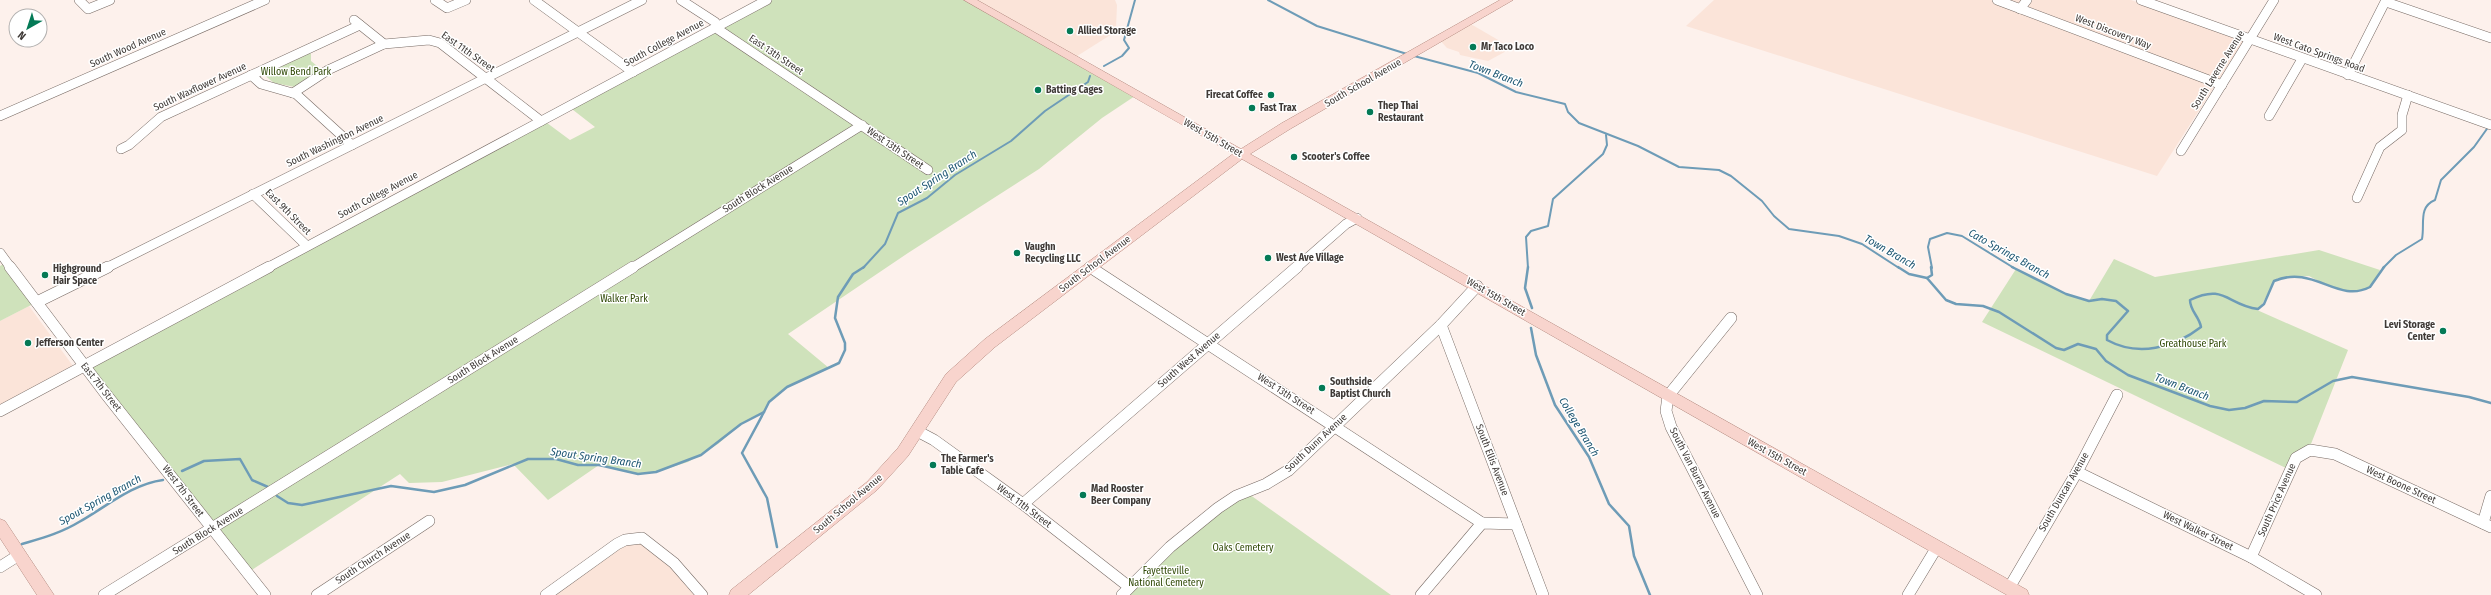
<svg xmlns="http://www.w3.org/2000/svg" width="2491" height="595" font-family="'Fira Sans Condensed',sans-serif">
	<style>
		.built { fill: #fbe4d9 }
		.green { fill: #cfe2bb }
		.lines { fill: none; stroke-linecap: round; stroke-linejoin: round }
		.stream-far1 { stroke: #6e9cb7; stroke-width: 2 }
		.stream { stroke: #6e9cb7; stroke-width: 2.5 }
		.minor-far1-casing { stroke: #776a64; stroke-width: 10 }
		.minor-casing { stroke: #776a64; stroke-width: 12 }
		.major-casing { stroke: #b58c82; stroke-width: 1 }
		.minor-far1 { stroke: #fff; stroke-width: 9 }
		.minor { stroke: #fff; stroke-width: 11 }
		.major { fill: #f8d4cd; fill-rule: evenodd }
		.poi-dot { fill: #047a56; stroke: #fff; stroke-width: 1.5 }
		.labels { text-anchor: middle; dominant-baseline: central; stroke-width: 3; stroke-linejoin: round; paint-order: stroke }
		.poi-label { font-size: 10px; font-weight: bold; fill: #3f3a37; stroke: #fff; text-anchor: start }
		.street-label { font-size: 10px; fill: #3f3a37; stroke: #fff }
		.park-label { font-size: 10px; fill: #304906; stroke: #fff }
		.water-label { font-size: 11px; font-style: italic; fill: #1d5672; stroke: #fff }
	</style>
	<rect width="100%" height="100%" fill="#fdf1ec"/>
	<g class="built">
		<polygon points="969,0 1115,0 1117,5 1116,28 1112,34 1074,58"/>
		<polygon points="1714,0 2131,0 2244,40 2157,176 1686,26"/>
		<polygon points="1469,23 1512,48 1488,61 1460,55 1459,52 1447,48 1439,39"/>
		<polygon points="29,306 73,366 0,405 0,321"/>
		<polygon points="642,538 702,595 546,595 617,544"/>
	</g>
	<g class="green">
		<polygon points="767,0 969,0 1138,94 1102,118 1039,169 908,253 788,334 829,368 787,387 769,402 764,412 741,424 718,444 688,462 656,472 638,474 599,465 548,500 513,464 442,482 409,483 400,474 247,573 85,366 543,120 570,140 595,127 568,106"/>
		<polygon points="308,52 311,54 311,61 322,70 295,87 274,83 263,74"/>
		<path d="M2319 250 2380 270 2372 286 2366 289 2349 291 2330 287 2309 276 2278 278C2268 285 2268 300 2257 310L2348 350 2309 449 2290 470 1982 322 2016 269 2066 294 2089 301 2114 259 2155 277Z"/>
		<polygon points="7,262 37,302 0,321 0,266"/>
		<polygon points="1246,492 1391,595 1122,595 1128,586"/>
	</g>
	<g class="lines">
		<g class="stream-far1">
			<polyline points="1268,0 1317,26 1407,54"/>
			<polyline points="1414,56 1478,73 1516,92 1565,104 1568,112 1579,123 1638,146 1679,167 1719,170 1731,176 1762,201 1774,216 1789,229 1839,236 1862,244 1899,268"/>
			<polyline points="1104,66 1122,56 1129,48 1124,40 1135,0"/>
			<polyline points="863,268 885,244 898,213 927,198 955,175 1011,141 1045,111 1088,82 1090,76"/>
			<polyline points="1528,268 1526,237 1531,231 1548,226 1553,199 1603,154 1607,145 1606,135"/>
			<polyline points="1932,268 1928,247 1930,239 1947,233 1962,236 2014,268"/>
			<path d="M2383 268 2396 255 2422 239C2425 224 2418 207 2435 200L2441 180 2474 147 2489 126"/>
		</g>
		<g class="stream">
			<polyline points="1528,267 1525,288 1532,308"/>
			<polyline points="1898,267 1909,274 1927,278 1946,300 1956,304 1983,306 1999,312 2056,348 2064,350 2078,344 2096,349 2106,361 2128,375 2210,406 2229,410 2245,408 2264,401 2297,402 2333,381 2352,377 2469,397 2491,403"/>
			<path d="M2012 267 2066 294 2089 301 2102 299 2116 301 2128 311 2107 335V340C2138 357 2174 348 2201 327 2199 316 2190 311 2190 300 2225 283 2227 305 2258 309L2264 304 2274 281C2314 264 2337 304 2370 287L2384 267"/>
			<polyline points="1927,278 1932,275 1931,267"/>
			<polyline points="1531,328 1536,355 1555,405 1589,457 1609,504 1629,526 1634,556 1650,595"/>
			<polyline points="764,412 742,453 767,498 777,547"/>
			<polyline points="182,471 204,461 240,459 252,480 268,487"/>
			<polyline points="277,496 288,503 302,505 391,486 434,492 465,485 528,459 556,459 578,465 599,465 638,474 656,472 701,455 741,424 764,412 769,402 787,387 839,363 845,350 845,343 835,318 838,297 853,274 864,267"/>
			<path d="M22 544C42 538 61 533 79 522 106 507 132 484 163 480"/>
		</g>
		<defs>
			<g id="minor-far1">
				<polyline points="79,0 88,9 110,0"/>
				<polyline points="435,0 447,8 466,0"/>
				<polyline points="534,0 633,72"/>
				<polyline points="681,0 715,22 719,30 928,170"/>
				<polyline points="1997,0 2222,85"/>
				<polyline points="2141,0 2491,125"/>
				<polyline points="2386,2 2491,38"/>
				<polyline points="2020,9 2027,0"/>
				<polyline points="354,20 384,44 429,40 440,43 541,121"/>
				<polyline points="251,75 261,84 296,94 352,145"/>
				<polyline points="2348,75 2386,0"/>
				<polyline points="293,93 328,70 384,44"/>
				<polyline points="0,116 265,0"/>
				<polyline points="2269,116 2302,59"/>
				<polyline points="121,149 129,145 161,117 360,25"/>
				<polyline points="2181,151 2274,0"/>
				<polyline points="253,194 307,246"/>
				<polyline points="2357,198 2380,147 2402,130 2402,115 2408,95"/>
				<polyline points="0,253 11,268"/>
				<polyline points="106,268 642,0"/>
				<polyline points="267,268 767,0"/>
				<polyline points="632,268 862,125"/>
				<polyline points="1296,268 1346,224 1357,218"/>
			</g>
			<g id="minor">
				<polyline points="10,267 105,393 265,595"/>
				<polyline points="1090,267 1482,523"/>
				<polyline points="37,302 108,267"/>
				<polyline points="1731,318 1668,396 1666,411 1671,427 1757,595"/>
				<polyline points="1441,325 1543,595"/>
				<polyline points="0,411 269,267"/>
				<polyline points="917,431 934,440 1023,504 1128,586"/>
				<polyline points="2077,472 2251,557 2316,595"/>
				<polyline points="1023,504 1297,267"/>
				<polyline points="2483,523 2491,496"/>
				<polyline points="2251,557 2296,458 2310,450 2335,454 2491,527"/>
				<polyline points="0,567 19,555"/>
				<polyline points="2009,588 2077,472 2117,395"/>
				<polyline points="104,595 633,267"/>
				<polyline points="317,595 429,521"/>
				<polyline points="546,595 617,544 625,540 642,538 674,563 702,595"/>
				<polyline points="1122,595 1170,547 1218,508 1236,496 1266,484 1289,470 1441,325 1477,286"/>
				<polyline points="1421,595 1482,523 1516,524"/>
				<polyline points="1908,595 1937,547"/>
			</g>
			<g id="major">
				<polygon points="964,0 977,0 1241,149 1282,123 1500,0 1513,0 1290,129 1250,154 2027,590 2029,595 2007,595 1242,159 995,347 956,382 908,456 877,490 748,595 729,595 731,590 867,482 898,448 946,374 985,339 1233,154"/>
				<polygon points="0,519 5,521 54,595 37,595 0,538"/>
			</g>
		</defs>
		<use href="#minor-far1" class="minor-far1-casing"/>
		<use href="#minor" class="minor-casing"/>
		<use href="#major" class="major-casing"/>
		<use href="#minor-far1" class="minor-far1"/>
		<use href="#minor" class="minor"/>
		<use href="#major" class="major"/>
	</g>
	<g class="poi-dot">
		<circle cx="1070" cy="31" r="4"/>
		<circle cx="1473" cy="47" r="4"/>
		<circle cx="1038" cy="90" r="4"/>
		<circle cx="1271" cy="95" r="4"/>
		<circle cx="1252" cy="108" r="4"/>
		<circle cx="1370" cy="112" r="4"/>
		<circle cx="1294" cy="157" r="4"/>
		<circle cx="1017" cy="253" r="4"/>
		<circle cx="1268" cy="258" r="4"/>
		<circle cx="45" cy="275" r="4"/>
		<circle cx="2443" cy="331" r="4"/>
		<circle cx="28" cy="343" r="4"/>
		<circle cx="1322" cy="388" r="4"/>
		<circle cx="933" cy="465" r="4"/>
		<circle cx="1083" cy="495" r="4"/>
	</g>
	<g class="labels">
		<g class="poi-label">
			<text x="1078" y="31">Allied Storage</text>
			<text x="1481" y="47">Mr Taco Loco</text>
			<text x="1046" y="90">Batting Cages</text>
			<text x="1263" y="95" text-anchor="end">Firecat Coffee</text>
			<text x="1378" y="106">Thep Thai<tspan x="1378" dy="12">Restaurant</tspan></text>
			<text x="1260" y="108">Fast Trax</text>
			<text x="1302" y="157">Scooter's Coffee</text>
			<text x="1025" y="247">Vaughn<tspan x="1025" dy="12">Recycling LLC</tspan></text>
			<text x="1276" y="258">West Ave Village</text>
			<text x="53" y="269">Highground<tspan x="53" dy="12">Hair Space</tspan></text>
			<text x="2435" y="325" text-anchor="end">Levi Storage<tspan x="2435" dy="12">Center</tspan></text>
			<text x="36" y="343">Jefferson Center</text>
			<text x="1330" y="382">Southside<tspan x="1330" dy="12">Baptist Church</tspan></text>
			<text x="941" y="459">The Farmer's<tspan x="941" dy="12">Table Cafe</tspan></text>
			<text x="1091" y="489">Mad Rooster<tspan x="1091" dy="12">Beer Company</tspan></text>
		</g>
		<g class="street-label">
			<text transform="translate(2113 32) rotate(21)">West Discovery Way</text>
			<text transform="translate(664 43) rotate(-28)">South College Avenue</text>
			<text transform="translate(128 48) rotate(-24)">South Wood Avenue</text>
			<text transform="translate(468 52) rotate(35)">East 11th Street</text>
			<text transform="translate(2319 53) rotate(20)">West Cato Springs Road</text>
			<text transform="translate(776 55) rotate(34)">East 13th Street</text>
			<text transform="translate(2218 70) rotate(-58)">South Laverne Avenue</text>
			<text transform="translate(1363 83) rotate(-30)">South School Avenue</text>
			<text transform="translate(200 87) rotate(-25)">South Waxflower Avenue</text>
			<text transform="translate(1213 138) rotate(30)">West 15th Street</text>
			<text transform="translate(335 141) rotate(-26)">South Washington Avenue</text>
			<text transform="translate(895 148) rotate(34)">West 13th Street</text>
			<text transform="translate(758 189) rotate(-32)">South Block Avenue</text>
			<text transform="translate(378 195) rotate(-28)">South College Avenue</text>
			<text transform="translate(288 212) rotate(45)">East 9th Street</text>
			<text transform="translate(1095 264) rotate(-37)">South School Avenue</text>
			<text transform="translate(1496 297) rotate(30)">West 15th Street</text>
			<text transform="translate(483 360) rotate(-32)">South Block Avenue</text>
			<text transform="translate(1189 360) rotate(-41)">South West Avenue</text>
			<text transform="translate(101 387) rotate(52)">East 7th Street</text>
			<text transform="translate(1286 394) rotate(33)">West 13th Street</text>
			<text transform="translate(1316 443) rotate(-43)">South Dunn Avenue</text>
			<text transform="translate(1777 457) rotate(29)">West 15th Street</text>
			<text transform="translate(1492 460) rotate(69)">South Ellis Avenue</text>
			<text transform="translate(1695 473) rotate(63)">South Van Buren Avenue</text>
			<text transform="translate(2401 485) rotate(25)">West Boone Street</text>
			<text transform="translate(183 491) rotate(53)">West 7th Street</text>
			<text transform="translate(2064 492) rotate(-60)">South Duncan Avenue</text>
			<text transform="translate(2277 500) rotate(-66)">South Price Avenue</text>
			<text transform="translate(848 504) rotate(-40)">South School Avenue</text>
			<text transform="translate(1024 506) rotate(37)">West 11th Street</text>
			<text transform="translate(208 531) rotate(-32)">South Block Avenue</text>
			<text transform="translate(2198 531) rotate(26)">West Walker Street</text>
			<text transform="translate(373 558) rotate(-33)">South Church Avenue</text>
		</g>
		<g class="park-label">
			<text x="296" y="72">Willow Bend Park</text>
			<text x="624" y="299">Walker Park</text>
			<text x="2193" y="344">Greathouse Park</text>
			<text x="1243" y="548">Oaks Cemetery</text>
			<text x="1166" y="571">Fayetteville<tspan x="1166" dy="12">National Cemetery</tspan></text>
		</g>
		<g class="water-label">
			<text transform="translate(1496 74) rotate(21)">Town Branch</text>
			<text transform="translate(937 178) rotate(-33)">Spout Spring Branch</text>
			<text transform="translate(1890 252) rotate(30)">Town Branch</text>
			<text transform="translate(2009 254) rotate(29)">Cato Springs Branch</text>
			<text transform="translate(2182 387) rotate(21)">Town Branch</text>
			<text transform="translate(1579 427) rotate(59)">College Branch</text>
			<text transform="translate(596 458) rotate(8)">Spout Spring Branch</text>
			<text transform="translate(100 500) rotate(-29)">Spout Spring Branch</text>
		</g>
	</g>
	<g transform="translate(28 28) rotate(219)"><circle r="19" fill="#ffffff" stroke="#b2b0af"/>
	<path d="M0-3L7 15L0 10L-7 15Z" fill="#047a56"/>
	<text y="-6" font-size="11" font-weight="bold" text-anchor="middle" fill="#3f3a37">N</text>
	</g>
</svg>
